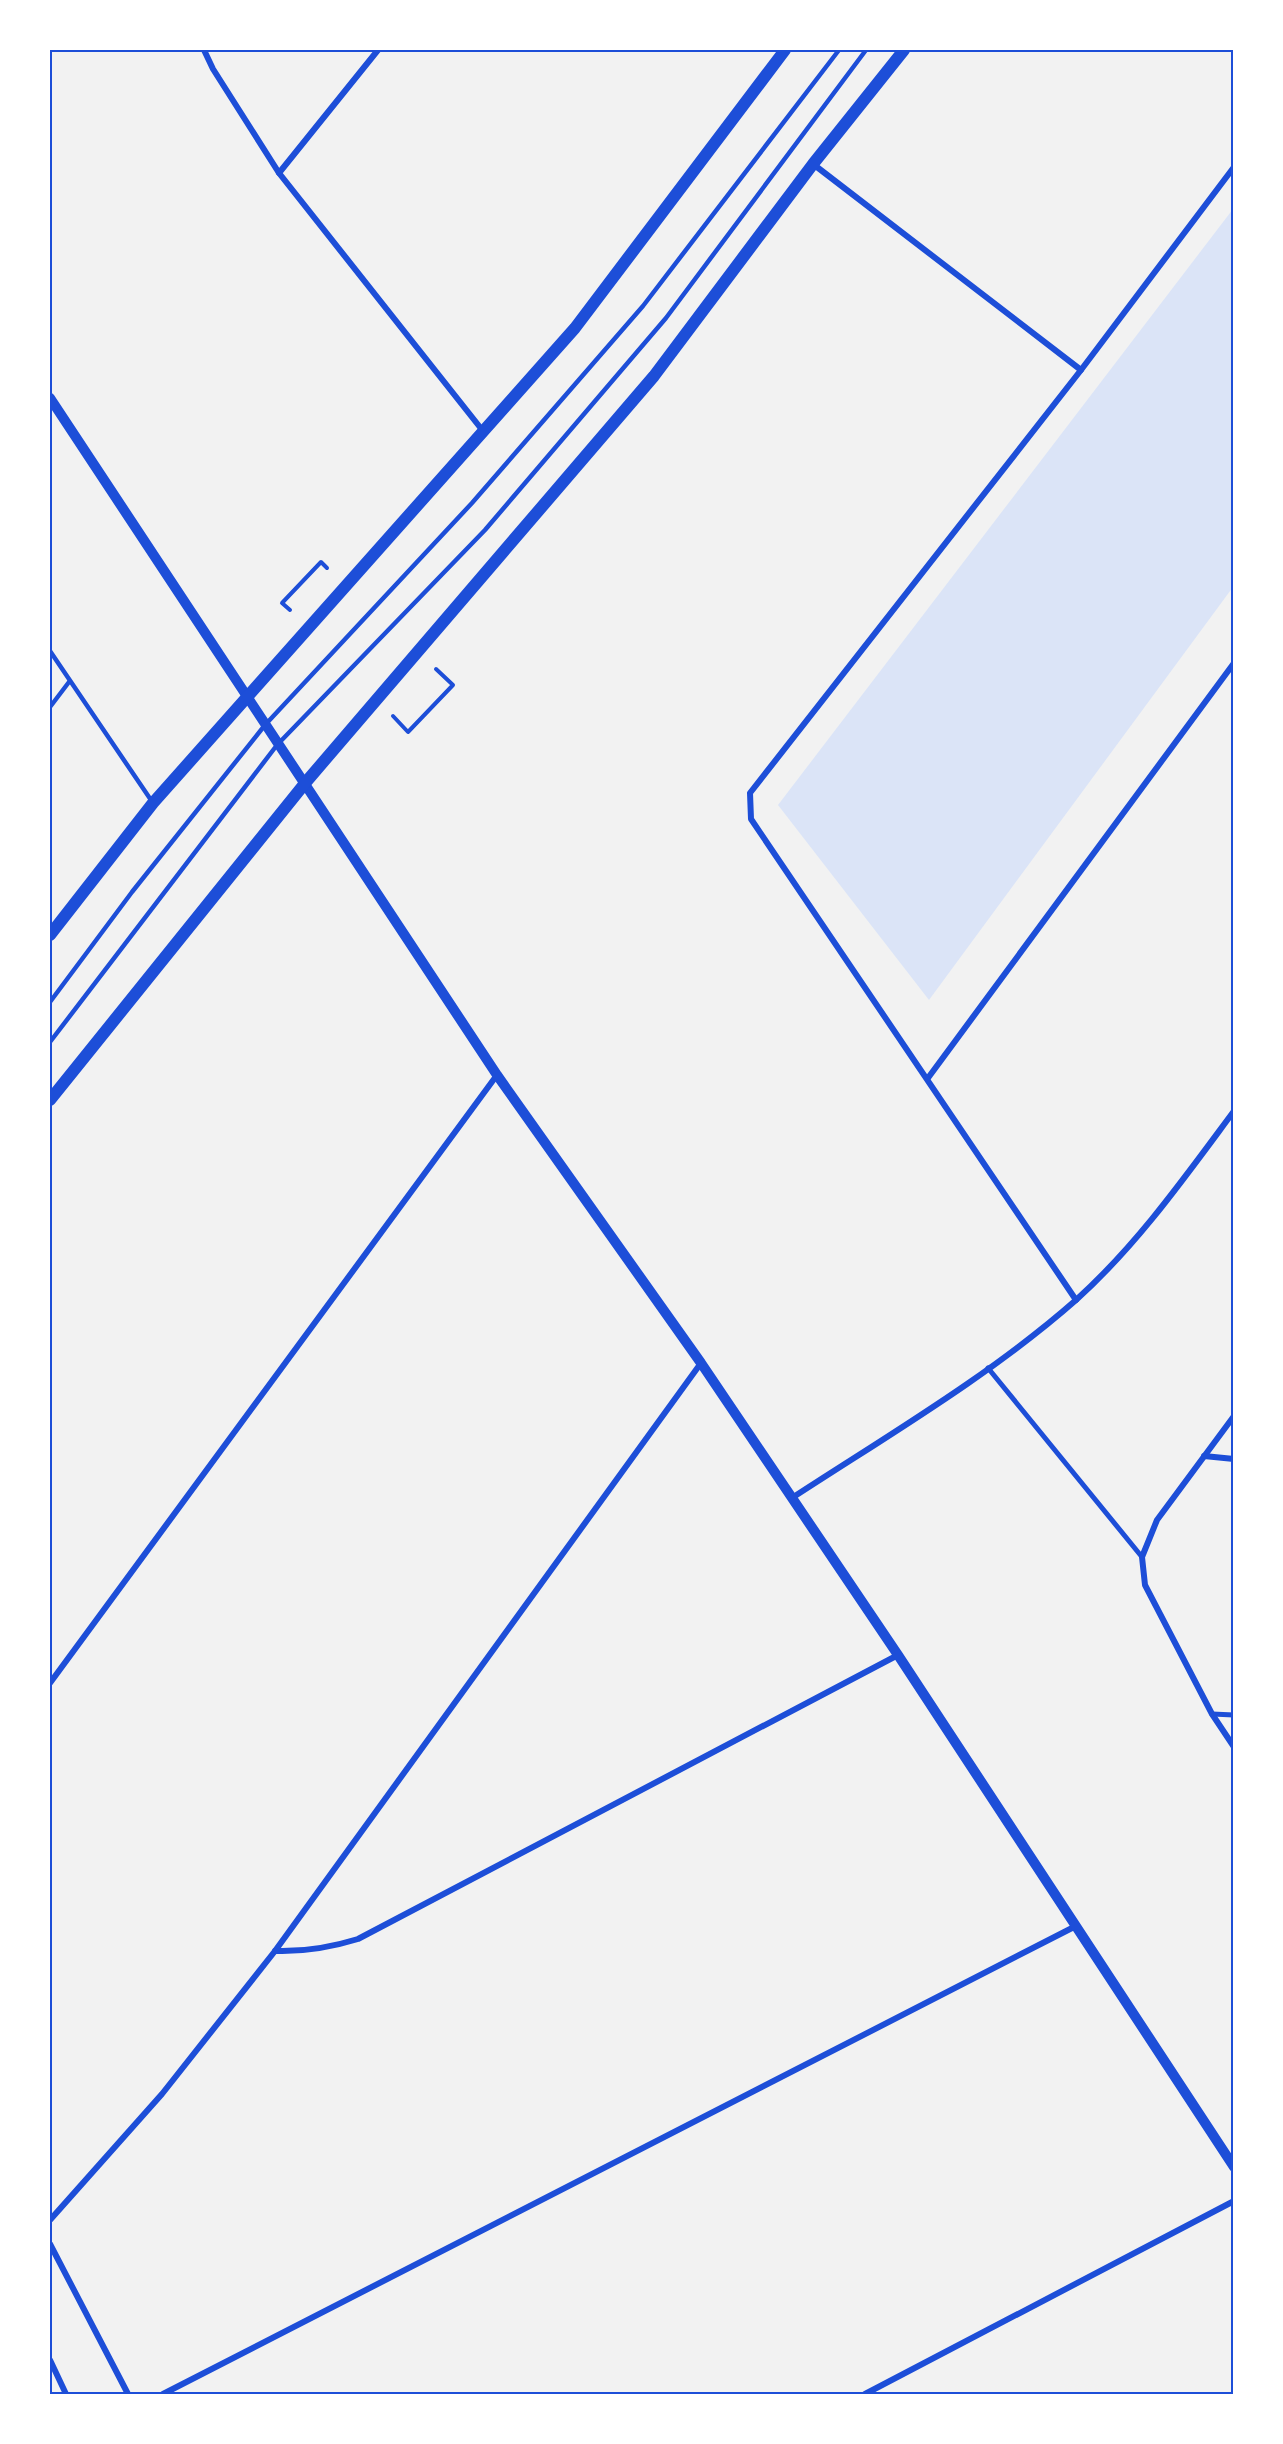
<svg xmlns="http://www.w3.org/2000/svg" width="1283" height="2444" font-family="Literata,serif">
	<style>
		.green { fill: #dbe4f7 }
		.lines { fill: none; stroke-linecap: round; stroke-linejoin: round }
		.path { stroke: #1d4ed8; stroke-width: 4 }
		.service { stroke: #1d4ed8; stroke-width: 4.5 }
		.pedestrian { stroke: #1d4ed8; stroke-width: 5 }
		.minor { stroke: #1d4ed8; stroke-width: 6 }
		.tertiary { stroke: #1d4ed8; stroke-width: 10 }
		.secondary { stroke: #1d4ed8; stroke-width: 12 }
		.neatline { fill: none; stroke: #1d4ed8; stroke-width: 2 }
	</style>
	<rect width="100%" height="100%" fill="#f2f2f2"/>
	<polygon class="green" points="1233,209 1233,587 929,1000 778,805"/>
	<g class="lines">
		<g class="path">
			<polyline points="290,610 282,603 321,562 327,568"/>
			<polyline points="393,716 408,732 453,685 436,669"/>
		</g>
		<g class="service">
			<polyline points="50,651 153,803"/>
			<polyline points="50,707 69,682"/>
			<polyline points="50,1002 132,892 265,725 472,503 643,306 839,50"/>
			<polyline points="50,1042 277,745 485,530 666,318 866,50"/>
		</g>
		<g class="pedestrian">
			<polyline points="988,1368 1142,1557"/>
			<polyline points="1212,1714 1234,1715"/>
		</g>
		<g class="minor">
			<polyline points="204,50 213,69 279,173 483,431"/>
			<polyline points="813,164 1081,370"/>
			<polyline points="279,173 378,50"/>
			<polyline points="928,1078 1234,663"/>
			<polyline points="1076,1300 751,819 750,793 1081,370 1234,167"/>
			<polyline points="1234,1416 1157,1520 1142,1557 1145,1585 1212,1714 1234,1747"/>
			<polyline points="1204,1456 1234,1459"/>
			<path d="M792 1498C887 1436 991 1375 1076 1300 1137 1245 1185 1177 1234 1111"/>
			<polyline points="50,1683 497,1075"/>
			<path d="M275 1951C305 1952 329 1948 358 1939L898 1655"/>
			<polyline points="50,2220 162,2094 275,1951 701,1363"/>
			<polyline points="50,2244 128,2394"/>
			<polyline points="50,2360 66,2394"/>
			<polyline points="163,2394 1074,1927"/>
			<polyline points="865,2394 1234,2201"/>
		</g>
		<polyline class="tertiary" points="50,398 497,1075 701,1363 898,1655 1234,2167"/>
		<g class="secondary">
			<polyline points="50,935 153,803 575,328 785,50"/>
			<polyline points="50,1100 306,782 654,376 813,164 904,50"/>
		</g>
	</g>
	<rect width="1283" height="2444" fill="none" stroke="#ffffff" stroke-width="102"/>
	<rect x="51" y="51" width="1181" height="2342" class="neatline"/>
</svg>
